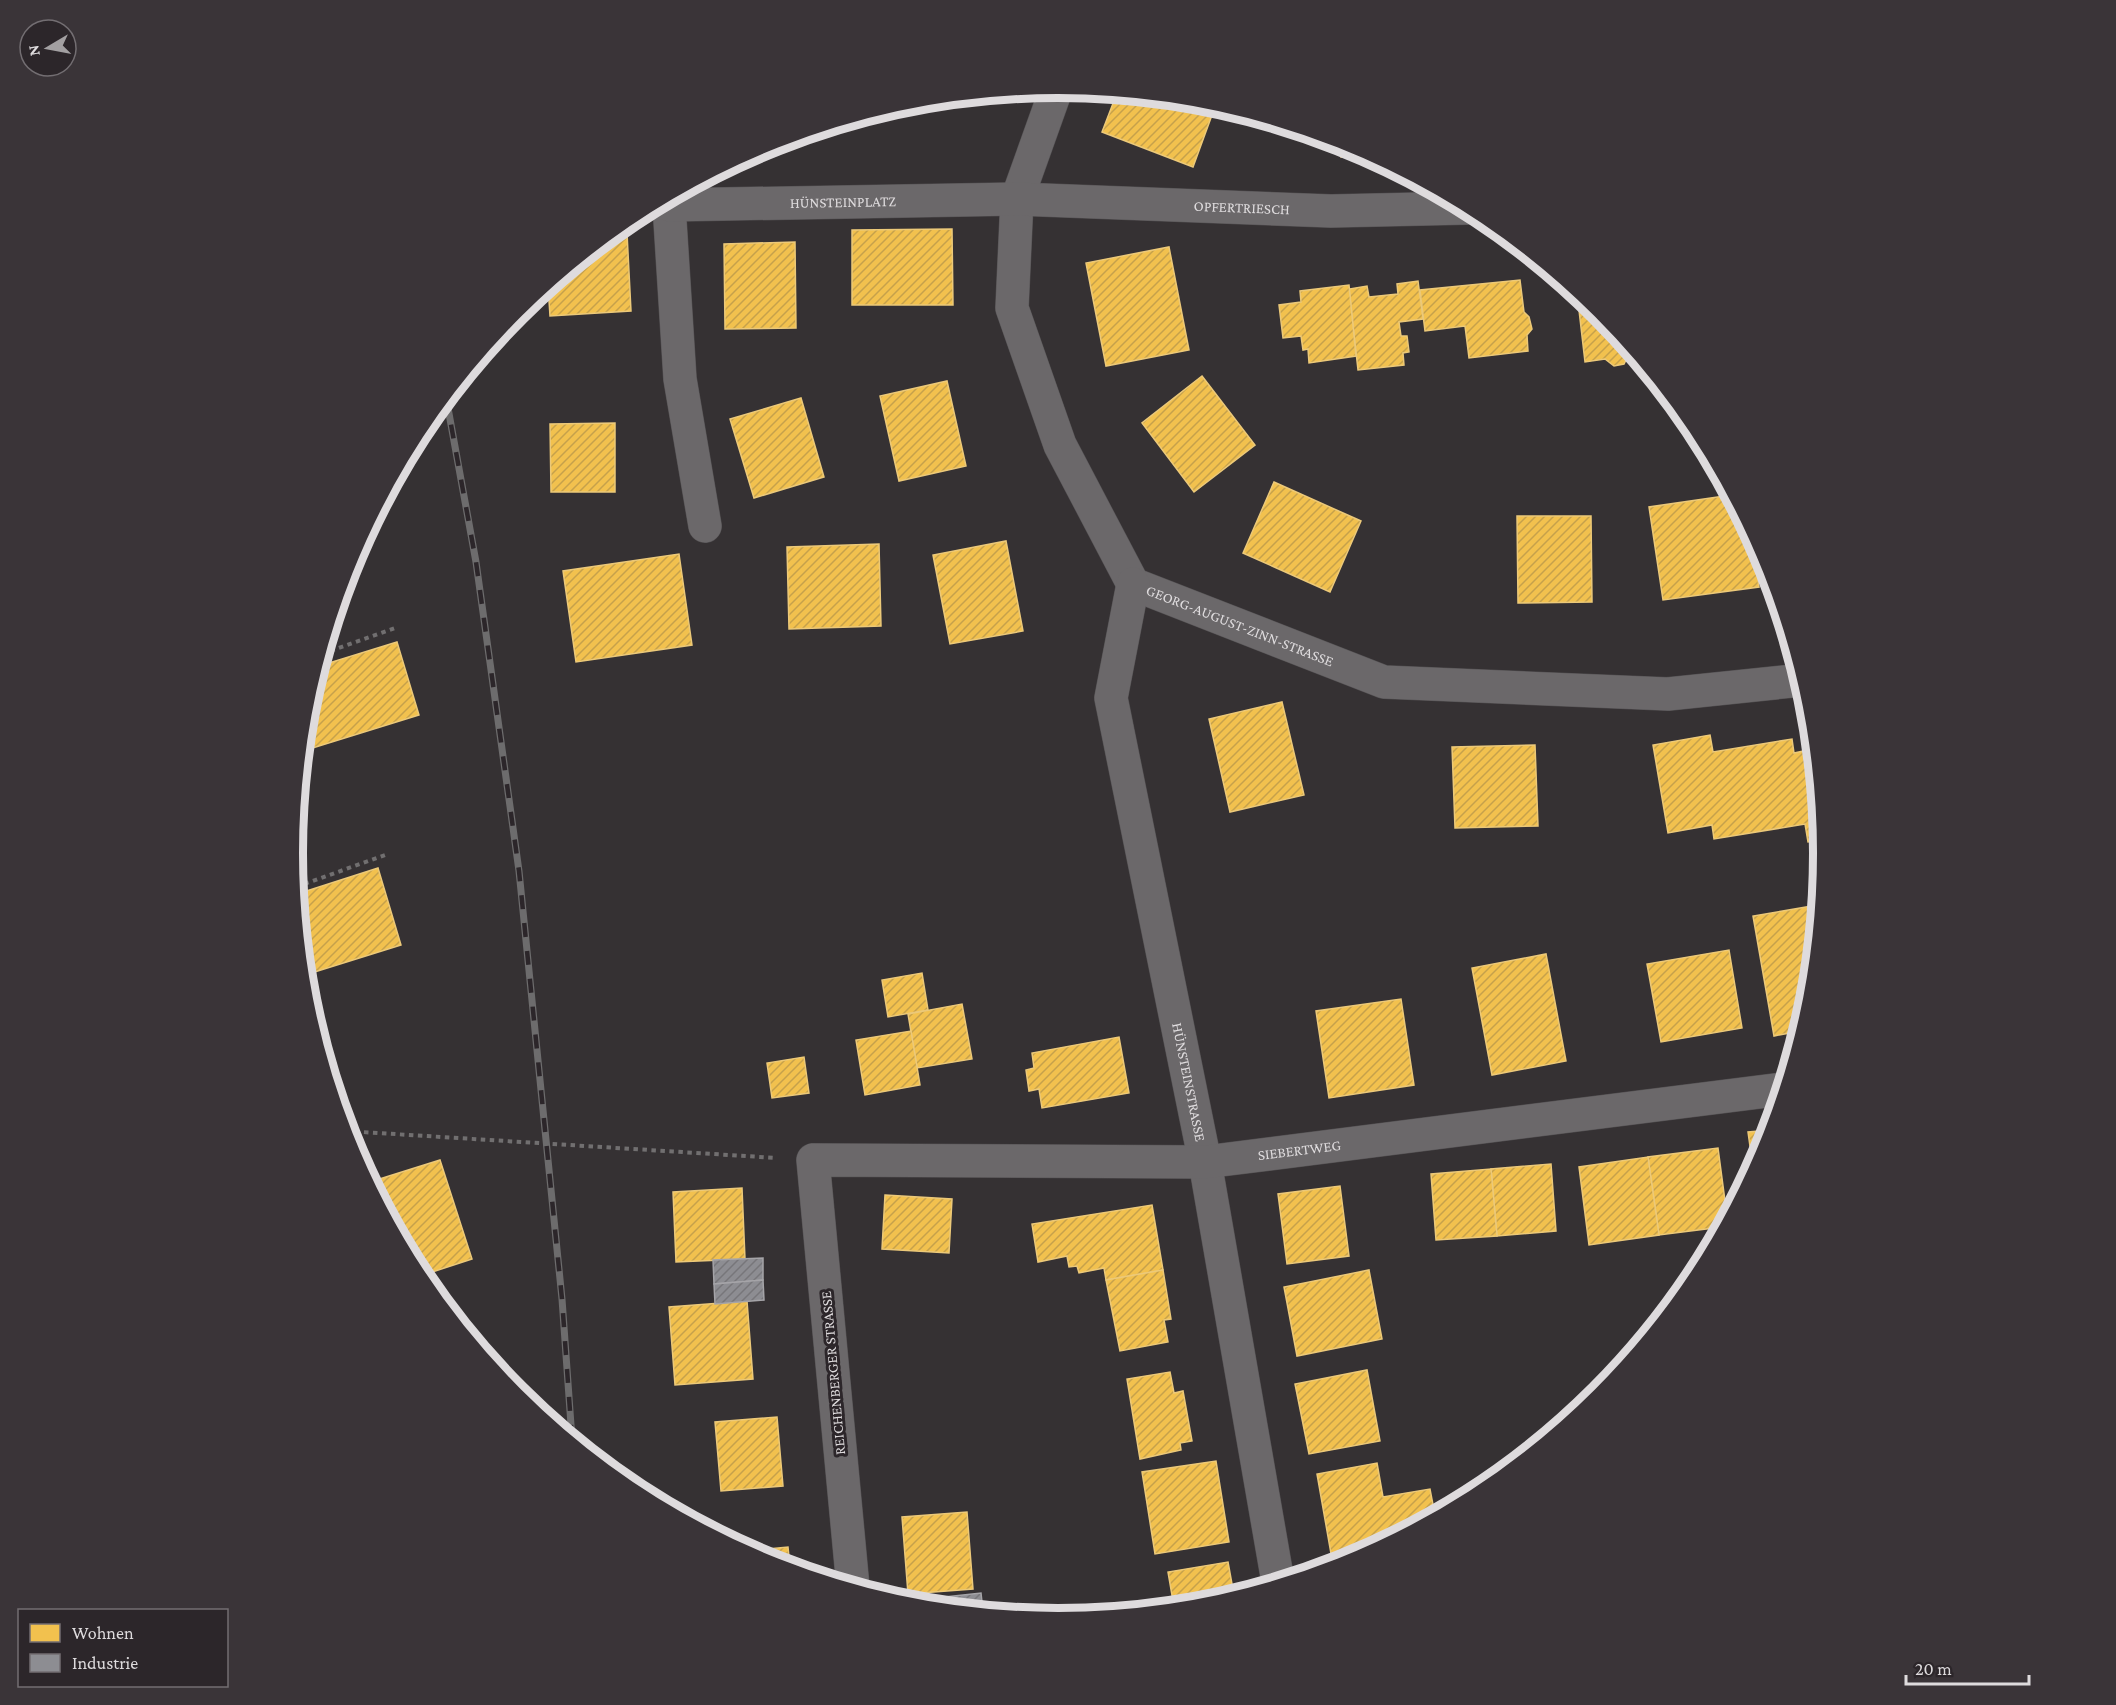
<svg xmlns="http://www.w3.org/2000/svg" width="2116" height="1705" font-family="'Crimson Pro',serif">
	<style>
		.homes { fill: url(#homes-hatch); stroke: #ecc979; stroke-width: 1.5 }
		.industry { fill: url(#industry-hatch); stroke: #a5a4a8; stroke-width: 1.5 }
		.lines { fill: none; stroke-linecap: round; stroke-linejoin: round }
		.minor-casing { stroke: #535052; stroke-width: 34 }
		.path { stroke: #716f70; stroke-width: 4; stroke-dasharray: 4.5 4.5; stroke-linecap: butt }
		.minor { stroke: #6b686a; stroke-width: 33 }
		.rail-casing { stroke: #6d6c6d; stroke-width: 7 }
		.rail { stroke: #2c262a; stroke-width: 4.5; stroke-dasharray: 14; stroke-linecap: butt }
		.labels { text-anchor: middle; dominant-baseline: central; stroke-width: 6; stroke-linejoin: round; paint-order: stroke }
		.street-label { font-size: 15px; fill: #dedbdd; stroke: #2c262a }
		.rim { fill: none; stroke: #dedbdd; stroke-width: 8 }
	</style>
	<defs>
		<pattern id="homes-hatch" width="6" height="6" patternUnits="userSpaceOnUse" patternTransform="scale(1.5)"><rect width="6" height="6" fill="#f2c14e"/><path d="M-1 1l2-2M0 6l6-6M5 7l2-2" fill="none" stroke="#c6a14b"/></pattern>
		<pattern id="industry-hatch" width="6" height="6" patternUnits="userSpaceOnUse" patternTransform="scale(1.5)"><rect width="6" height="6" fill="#8d8d92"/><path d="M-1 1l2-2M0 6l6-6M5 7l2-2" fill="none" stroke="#77767a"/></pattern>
	</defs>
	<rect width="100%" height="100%" fill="#353133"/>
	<g class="homes">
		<polygon points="1117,93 1208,102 1216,104 1193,167 1102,132"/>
		<polygon points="1341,142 1351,145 1373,157 1341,157"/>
		<polygon points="952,229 953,305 852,305 852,230"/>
		<polygon points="627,233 631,311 550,316 548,285 611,234"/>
		<polygon points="795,242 796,328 725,329 724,244"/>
		<polygon points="1169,247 1189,350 1106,366 1086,263"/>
		<polygon points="1520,280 1524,312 1529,317 1532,329 1527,335 1528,351 1469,358 1465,326 1425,331 1420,290"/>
		<polygon points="1418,281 1423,319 1399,322 1401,336 1407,336 1409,352 1403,353 1404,365 1358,370 1349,289 1367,286 1369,297 1398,294 1397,284"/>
		<polygon points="1349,285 1356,356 1309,363 1308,349 1303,350 1301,336 1283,338 1279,305 1301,302 1300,291"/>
		<polygon points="1577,293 1600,311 1636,355 1628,356 1624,364 1614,366 1605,359 1585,362"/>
		<polygon points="1202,376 1255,445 1194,492 1142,423"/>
		<polygon points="947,381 966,466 899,481 880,396"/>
		<polygon points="801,398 824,477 754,498 730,419"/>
		<polygon points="615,423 615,492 551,492 550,424"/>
		<polygon points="1274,482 1361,521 1330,592 1243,553"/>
		<polygon points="1731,495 1752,535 1759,587 1663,600 1649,507"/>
		<polygon points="1517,516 1591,516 1592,602 1518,603"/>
		<polygon points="1006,541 1023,631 950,644 933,555"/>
		<polygon points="879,544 881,626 789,629 787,547"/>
		<polygon points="679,554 692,645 576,662 563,571"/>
		<polygon points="397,642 419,715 303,751 307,703 319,666"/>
		<polygon points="1282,702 1304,795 1230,812 1209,719"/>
		<polygon points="1710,735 1713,752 1792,739 1794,753 1813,749 1822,840 1808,842 1805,824 1714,839 1712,825 1668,833 1653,745"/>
		<polygon points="1535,745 1538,826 1455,828 1452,747"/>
		<polygon points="378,868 401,945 305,975 297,894"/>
		<polygon points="1818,905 1809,1002 1800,1031 1774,1036 1753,916"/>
		<polygon points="1729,950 1742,1028 1661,1042 1647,964"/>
		<polygon points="1546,954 1566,1061 1492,1075 1472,968"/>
		<polygon points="922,973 928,1010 888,1017 882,980"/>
		<polygon points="1401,999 1414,1085 1329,1098 1316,1011"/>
		<polygon points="962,1004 972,1059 917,1068 908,1014"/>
		<polygon points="911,1031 920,1085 865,1095 856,1040"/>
		<polygon points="1119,1037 1129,1093 1042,1108 1039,1089 1029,1091 1026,1070 1034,1068 1032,1053"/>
		<polygon points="804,1057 809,1093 772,1098 767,1063"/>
		<polygon points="1770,1130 1765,1146 1753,1168 1748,1132"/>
		<polygon points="1718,1148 1727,1216 1722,1227 1659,1235 1648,1157"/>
		<polygon points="1648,1157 1659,1235 1589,1245 1579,1167"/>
		<polygon points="440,1160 472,1259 420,1276 370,1182"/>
		<polygon points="1551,1164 1556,1231 1497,1236 1491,1169"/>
		<polygon points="1491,1169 1497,1236 1436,1240 1431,1174"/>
		<polygon points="1340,1186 1349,1256 1287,1264 1278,1194"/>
		<polygon points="742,1188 745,1259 676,1262 673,1192"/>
		<polygon points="885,1195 952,1199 949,1253 882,1249"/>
		<polygon points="1152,1205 1163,1270 1106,1280 1104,1268 1079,1273 1077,1266 1069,1267 1067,1256 1038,1262 1032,1224"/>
		<polygon points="1163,1270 1171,1319 1164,1320 1168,1342 1120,1351 1106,1280"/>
		<polygon points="1369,1270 1382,1339 1297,1356 1284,1287"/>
		<polygon points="747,1301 753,1379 675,1385 669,1307"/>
		<polygon points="1367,1370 1380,1441 1309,1454 1295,1384"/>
		<polygon points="1170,1372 1174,1393 1183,1391 1192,1441 1180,1443 1181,1450 1140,1459 1127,1379"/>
		<polygon points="777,1417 783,1486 721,1491 715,1422"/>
		<polygon points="1216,1461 1229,1542 1155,1554 1142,1472"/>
		<polygon points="1377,1463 1383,1497 1430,1489 1435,1515 1351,1560 1333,1565 1317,1474"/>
		<polygon points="967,1512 973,1589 908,1594 902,1517"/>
		<polygon points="788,1547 790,1567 765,1560 748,1551"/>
		<polygon points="1228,1562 1234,1595 1207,1603 1174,1607 1168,1572"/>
	</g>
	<g class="industry">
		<polygon points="763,1258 763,1280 714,1284 713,1260"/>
		<polygon points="763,1280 764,1300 715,1304 714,1284"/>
		<polygon points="981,1593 983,1611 946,1607 945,1597"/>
	</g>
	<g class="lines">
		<defs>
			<g id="minor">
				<path id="s1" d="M1057 87 1017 199 1012 308 1060 445 1133 584 1384 682 1668 694 1802 680"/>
				<polyline points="672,195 669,205 680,379 705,526"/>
				<path id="s2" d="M669 205 1017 199 1331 211 1467 208"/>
				<path id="s3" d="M1133 584 1111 698 1205 1162 1278 1582"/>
				<path id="s4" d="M853 1587 813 1160 1205 1162 1782 1089"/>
			</g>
		</defs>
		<use href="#minor" class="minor-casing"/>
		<g class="path">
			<polyline points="322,654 398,627"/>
			<polyline points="296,887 385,855"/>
			<polyline points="346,1131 777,1158"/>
		</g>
		<use href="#minor" class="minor"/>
		<defs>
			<polyline id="rail" points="446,397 476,562 519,871 562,1299 572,1439"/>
		</defs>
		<use href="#rail" class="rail-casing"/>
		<use href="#rail" class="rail"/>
	</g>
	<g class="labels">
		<g class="street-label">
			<text stroke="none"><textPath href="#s2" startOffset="174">HÜNSTEINPLATZ</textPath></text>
			<text stroke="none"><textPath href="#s2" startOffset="573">OPFERTRIESCH</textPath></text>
			<text stroke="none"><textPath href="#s1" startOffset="645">GEORG-AUGUST-ZINN-STRASSE</textPath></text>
			<text stroke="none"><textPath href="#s3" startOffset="508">HÜNSTEINSTRASSE</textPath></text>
			<text stroke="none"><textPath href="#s4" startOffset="916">SIEBERTWEG</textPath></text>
			<text transform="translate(833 1373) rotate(-95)">REICHENBERGER STRASSE</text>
		</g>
	</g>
	<path d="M0 0H2116V1705H0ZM303 853a755 755 0 1 1 1510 0a755 755 0 1 1-1510 0Z" fill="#3a3438" fill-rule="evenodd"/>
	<path class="rim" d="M303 853a755 755 0 1 1 1510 0a755 755 0 1 1-1510 0Z"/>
	<rect x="18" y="1609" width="210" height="78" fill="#2c262a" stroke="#736e72" stroke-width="1.5"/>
	<rect x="30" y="1624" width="30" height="18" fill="#f2c14e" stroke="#736e72" stroke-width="1.5"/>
	<text x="72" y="1639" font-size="18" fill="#dedbdd">Wohnen</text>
	<rect x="30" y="1654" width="30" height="18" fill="#8d8d92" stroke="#736e72" stroke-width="1.5"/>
	<text x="72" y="1669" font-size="18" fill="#dedbdd">Industrie</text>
	<g transform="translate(48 48) rotate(260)"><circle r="28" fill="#2c262a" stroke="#736e72" stroke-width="1.5"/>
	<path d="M0-4.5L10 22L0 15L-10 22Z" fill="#a3a0a2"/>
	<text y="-9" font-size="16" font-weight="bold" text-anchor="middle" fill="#dedbdd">N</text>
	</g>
	<path d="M1906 1675v9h123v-9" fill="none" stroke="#dedbdd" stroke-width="3"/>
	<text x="1915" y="1675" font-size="18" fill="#dedbdd" stroke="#2c262a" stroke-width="4.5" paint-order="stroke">20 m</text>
</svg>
